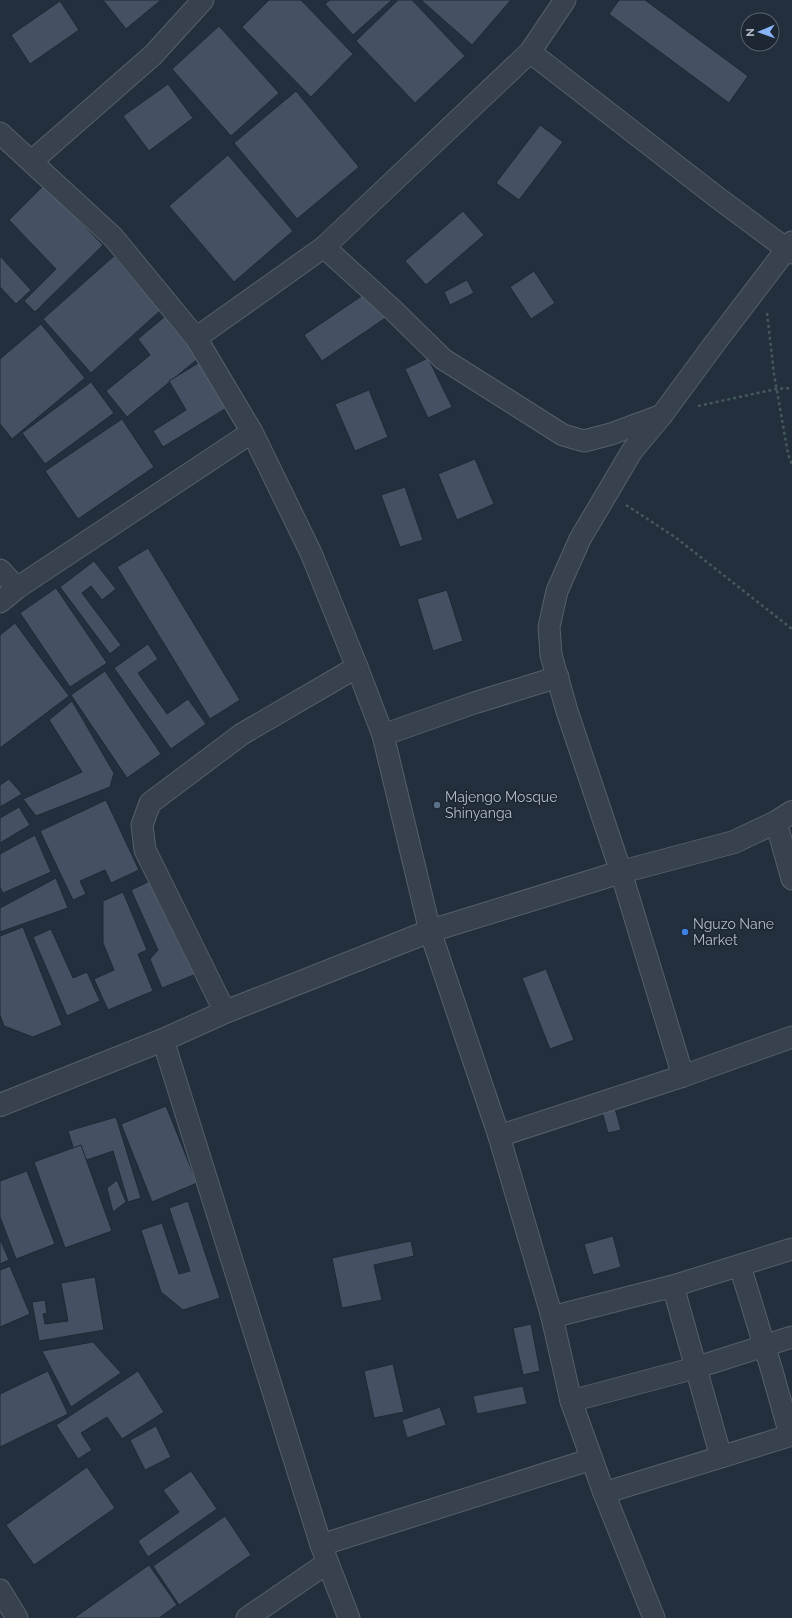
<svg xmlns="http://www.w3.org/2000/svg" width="792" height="1618" font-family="Raleway,sans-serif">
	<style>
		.building { fill: #455162; stroke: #1f2835 }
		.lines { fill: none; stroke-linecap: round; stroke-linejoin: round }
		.minor-casing { stroke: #565f6c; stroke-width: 23 }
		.tertiary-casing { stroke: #565f6c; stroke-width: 24 }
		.path { stroke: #44595c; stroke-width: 2.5; stroke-dasharray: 3 3; stroke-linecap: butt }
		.minor { stroke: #38414e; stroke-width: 21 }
		.tertiary { stroke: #38414e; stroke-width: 22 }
		.service-dot { fill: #5c6f8a; stroke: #1d2633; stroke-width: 1.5 }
		.shop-dot { fill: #3f7fe0; stroke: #1d2633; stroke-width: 1.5 }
		.labels { text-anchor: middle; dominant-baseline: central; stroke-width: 3; stroke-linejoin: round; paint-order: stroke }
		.poi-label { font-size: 14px; fill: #b4bcc9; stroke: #1d2633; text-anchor: start }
	</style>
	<rect width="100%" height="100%" fill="#242f3e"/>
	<g class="building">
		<polygon points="103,0 161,0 126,29"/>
		<polygon points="269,0 301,0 353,54 311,97 242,27"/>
		<polygon points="330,0 392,0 353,35 325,4"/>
		<polygon points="398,0 412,0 465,56 415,103 356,41"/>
		<polygon points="421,0 511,0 472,45"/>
		<polygon points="619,0 645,0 748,76 729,103 609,14"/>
		<polygon points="60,1 79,30 30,64 11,35"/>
		<polygon points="219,26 279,93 231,136 172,69"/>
		<polygon points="168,84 193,118 149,151 123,116"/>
		<polygon points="296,91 359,167 297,219 234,143"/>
		<polygon points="540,125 563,142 519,200 496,183"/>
		<polygon points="228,155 293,231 234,282 169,206"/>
		<polygon points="44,185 103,245 35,312 24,301 56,269 9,220"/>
		<polygon points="463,211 484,235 426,285 405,261"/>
		<polygon points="0,256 31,290 16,304 0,287"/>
		<polygon points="114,256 161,310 91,373 43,319"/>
		<polygon points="534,271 555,303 531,319 510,287"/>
		<polygon points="467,280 474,293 450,305 444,292"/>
		<polygon points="369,291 387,317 322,361 304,335"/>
		<polygon points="175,308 200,357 127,417 106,391 150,355 138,339"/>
		<polygon points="41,324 85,378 12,439 0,424 0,359"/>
		<polygon points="428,358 452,407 428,418 405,369"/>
		<polygon points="205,359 233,404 163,447 153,431 186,410 169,381"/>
		<polygon points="91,382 114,413 45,464 22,433"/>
		<polygon points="369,390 388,437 355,451 335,404"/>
		<polygon points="122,419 154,467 78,519 45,471"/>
		<polygon points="475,459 494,504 457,520 438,474"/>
		<polygon points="405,487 423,540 400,547 381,495"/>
		<polygon points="148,548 240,700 210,719 117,567"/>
		<polygon points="94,561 116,589 102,600 91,586 82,593 121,645 110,654 60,587"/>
		<polygon points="56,588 107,663 70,687 20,613"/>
		<polygon points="447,590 463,641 433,651 417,599"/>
		<polygon points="15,623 69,696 0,748 0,635"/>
		<polygon points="148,644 158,659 138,673 167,714 188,699 206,724 171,749 114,668"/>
		<polygon points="105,671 161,754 127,778 71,695"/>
		<polygon points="72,701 114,773 110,787 36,816 23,799 82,772 49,720"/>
		<polygon points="9,779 22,794 0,807 0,785"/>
		<polygon points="106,800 139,870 111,883 105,870 80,881 86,894 73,900 40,831"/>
		<polygon points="19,807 30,825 0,843 0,818"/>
		<polygon points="35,835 51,872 3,893 0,887 0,854"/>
		<polygon points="56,878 68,908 0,932 0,908"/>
		<polygon points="154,879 196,974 162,988 150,959 158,950 131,890"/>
		<polygon points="123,892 147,950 138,954 153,991 108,1010 94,979 114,970 103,943 103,901"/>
		<polygon points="23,927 62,1025 33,1037 4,1026 0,1015 0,936"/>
		<polygon points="51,929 73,978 87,972 100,1001 67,1016 33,937"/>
		<polygon points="546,969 574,1040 550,1049 522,978"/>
		<polygon points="614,1105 621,1130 608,1133 601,1108"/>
		<polygon points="166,1106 197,1183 152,1202 121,1124"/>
		<polygon points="116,1117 141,1198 128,1202 113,1151 78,1163 68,1131"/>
		<polygon points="81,1145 112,1231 65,1248 34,1162"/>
		<polygon points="27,1171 55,1244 16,1259 0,1217 0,1181"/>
		<polygon points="117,1180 126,1202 113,1212 107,1188"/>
		<polygon points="188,1201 220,1298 183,1310 161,1292 141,1230 162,1223 179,1274 190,1271 169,1208"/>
		<polygon points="613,1236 621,1267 593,1275 584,1244"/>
		<polygon points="0,1239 9,1260 0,1264"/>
		<polygon points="411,1241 414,1256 374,1265 382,1300 342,1308 332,1258"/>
		<polygon points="10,1266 30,1314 0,1327 0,1270"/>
		<polygon points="95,1277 104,1330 39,1341 32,1302 45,1300 47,1313 43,1314 45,1324 68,1321 61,1283"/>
		<polygon points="531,1324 540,1371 523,1375 513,1328"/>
		<polygon points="93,1342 121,1373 71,1407 42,1351"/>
		<polygon points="393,1364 404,1412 374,1418 364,1371"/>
		<polygon points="48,1371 68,1414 0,1447 0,1394"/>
		<polygon points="138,1371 164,1412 122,1439 107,1417 81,1433 92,1450 78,1459 56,1425"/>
		<polygon points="523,1386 527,1404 477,1414 473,1396"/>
		<polygon points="440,1407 446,1425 407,1438 402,1420"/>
		<polygon points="156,1426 171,1457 145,1470 130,1440"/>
		<polygon points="87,1467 115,1508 34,1565 6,1525"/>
		<polygon points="191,1471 217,1509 148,1557 138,1541 179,1512 163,1490"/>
		<polygon points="225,1516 251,1555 179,1605 153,1566"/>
		<polygon points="149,1565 177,1605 159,1618 74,1618"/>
	</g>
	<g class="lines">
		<defs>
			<g id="minor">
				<polyline points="530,52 718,198 792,253"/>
				<polyline points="0,133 113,237 196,338 252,432 311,553 357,667 383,735 430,931 499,1136 552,1317 571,1401 604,1493 654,1618"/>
				<polyline points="32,161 153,55 203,0"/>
				<polyline points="324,247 393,310 443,359 563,435 584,441 611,434 662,415"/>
				<polyline points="196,338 324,247 530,52 565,0"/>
				<polyline points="0,570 17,588"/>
				<polyline points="0,602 17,588 252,432"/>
				<polyline points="383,735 474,703 558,677"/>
				<polyline points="776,822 792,879"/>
				<polyline points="225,1012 145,850 142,825 150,803 242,734 357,667"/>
				<polyline points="163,1040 321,1545 349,1618"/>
				<polyline points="683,1076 621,872 567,711 551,655 549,627 557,591 580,539 632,451 662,415 715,343 792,242"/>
				<polyline points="499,1136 683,1076 792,1037"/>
				<polyline points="740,1266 772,1371 790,1435"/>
				<polyline points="673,1286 721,1457"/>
				<polyline points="552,1317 673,1286 792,1249"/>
				<polyline points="571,1401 695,1368 792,1337"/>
				<polyline points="604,1493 792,1435"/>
				<polyline points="321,1545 592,1459"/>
				<polyline points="0,1590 17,1618"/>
				<polyline points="247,1618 327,1563"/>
			</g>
			<polyline id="tertiary" points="0,1105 163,1040 225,1012 430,931 621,872 734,842 776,822 792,812"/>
		</defs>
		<use href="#minor" class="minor-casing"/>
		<use href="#tertiary" class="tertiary-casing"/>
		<g class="path">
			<polyline points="767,313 774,374 788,454 792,465"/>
			<polyline points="698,406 776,389 792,388"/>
			<polyline points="626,505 675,537 792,629"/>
		</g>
		<use href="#minor" class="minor"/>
		<use href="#tertiary" class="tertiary"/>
	</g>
	<circle class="service-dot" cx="437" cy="805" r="4"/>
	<circle class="shop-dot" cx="685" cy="932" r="4"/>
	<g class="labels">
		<g class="poi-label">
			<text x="445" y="797">Majengo Mosque<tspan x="445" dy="16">Shinyanga</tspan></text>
			<text x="693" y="924">Nguzo Nane<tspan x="693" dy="16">Market</tspan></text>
		</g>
	</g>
	<g transform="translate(760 32) rotate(268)"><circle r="19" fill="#1d2633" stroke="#59626f"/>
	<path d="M0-3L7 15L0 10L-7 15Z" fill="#8ab4f8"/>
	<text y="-6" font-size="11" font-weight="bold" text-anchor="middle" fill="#b4bcc9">N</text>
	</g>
</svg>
